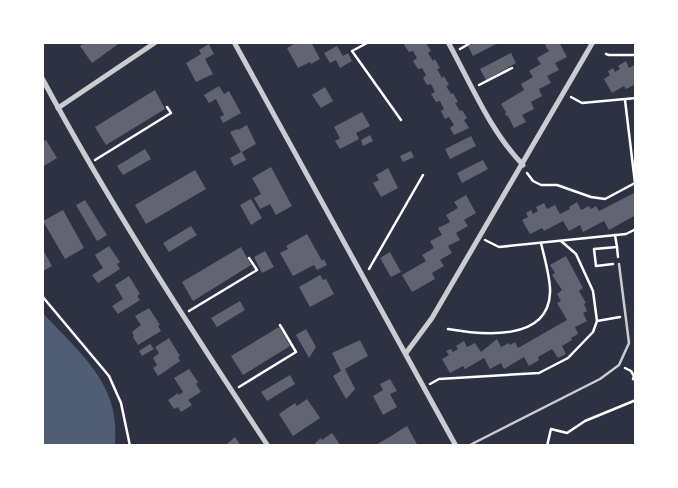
<svg xmlns="http://www.w3.org/2000/svg" width="678" height="488" font-family="'Archivo Narrow',sans-serif">
	<style>
		.water { fill: #4f5d75 }
		.building { fill: #626471 }
		.lines { fill: none; stroke-linecap: round; stroke-linejoin: round }
		.path { stroke: #fff; stroke-width: 2.5 }
		.service { stroke: #caccd0; stroke-width: 2.5 }
		.minor { stroke: #caccd0; stroke-width: 5 }
	</style>
	<rect width="100%" height="100%" fill="#2d3142"/>
	<path class="water" d="M42 312C80 354 121 383 115 445H43Z"/>
	<g class="building">
		<polygon points="85,42 121,42 92,63 80,46"/>
		<polygon points="297,42 311,42 320,59 311,64 310,62 298,68 287,48"/>
		<polygon points="408,42 423,42 424,44 426,43 431,51 428,53 433,61 435,59 440,68 437,69 442,78 444,76 449,85 446,86 451,94 453,93 458,102 455,103 460,111 462,110 467,118 464,120 469,128 454,135 450,128 454,125 449,117 445,119 441,111 444,109 440,101 436,102 431,94 435,92 431,84 427,85 423,78 426,75 422,68 418,69 413,61 417,58 413,51 409,52 404,45"/>
		<polygon points="476,42 500,42 473,56 468,46"/>
		<polygon points="549,42 559,42 567,57 555,63 559,70 547,76 551,83 539,89 542,96 531,102 534,109 522,115 526,122 514,128 508,116 505,115 506,112 501,104 524,90 521,84 533,77 529,71 541,64 537,58 549,51 545,45"/>
		<polygon points="209,44 214,54 205,59 213,74 196,82 186,63 201,54 199,50"/>
		<polygon points="337,46 343,56 348,53 352,61 340,68 336,60 330,63 324,53"/>
		<polygon points="511,53 516,63 486,80 480,69"/>
		<polygon points="626,61 629,68 636,64 636,84 626,89 624,86 612,93 604,79 610,75 608,71 613,68 615,72 620,69 618,66"/>
		<polygon points="219,86 224,94 229,91 241,113 223,123 220,117 224,115 216,99 209,103 204,95"/>
		<polygon points="325,87 333,101 321,108 312,95"/>
		<polygon points="155,90 165,109 106,145 95,127"/>
		<polygon points="362,112 370,126 356,133 359,139 340,149 335,141 340,138 334,127"/>
		<polygon points="247,125 256,144 242,152 246,160 234,166 230,158 241,152 230,132 237,129 238,130"/>
		<polygon points="370,135 373,141 363,146 361,140"/>
		<polygon points="471,136 476,146 450,159 445,149"/>
		<polygon points="46,140 57,158 42,167 42,142"/>
		<polygon points="145,149 151,159 123,175 117,166"/>
		<polygon points="411,151 414,157 403,162 400,156"/>
		<polygon points="483,160 488,169 462,183 457,173"/>
		<polygon points="271,167 292,206 276,215 270,204 260,209 254,198 261,194 252,178"/>
		<polygon points="388,168 398,188 381,197 373,183 379,180 376,175"/>
		<polygon points="195,170 206,189 146,224 135,205"/>
		<polygon points="636,192 636,215 609,230 604,221 583,232 580,225 569,231 563,221 544,231 542,228 530,234 522,220 528,217 526,213 531,210 533,214 538,211 536,207 544,203 547,209 555,205 560,214 570,209 569,207 577,202 581,210 589,206 591,209 596,206 599,211"/>
		<polygon points="466,195 476,213 464,220 468,226 456,233 460,240 448,246 452,253 440,260 444,266 432,273 435,279 412,292 402,275 426,261 422,255 434,248 430,241 442,235 438,228 450,222 446,215 458,208 454,202"/>
		<polygon points="251,199 262,218 251,225 240,205"/>
		<polygon points="85,200 107,235 97,241 76,205"/>
		<polygon points="63,210 84,248 65,259 43,221"/>
		<polygon points="191,226 197,235 169,252 163,243"/>
		<polygon points="307,234 322,261 324,259 327,265 317,270 314,265 293,276 280,253 288,249 286,246"/>
		<polygon points="109,246 120,262 117,264 120,269 98,283 92,275 103,268 95,255"/>
		<polygon points="241,247 251,265 193,301 182,282"/>
		<polygon points="42,248 52,266 43,271 42,270"/>
		<polygon points="265,251 274,267 262,273 254,257"/>
		<polygon points="390,252 401,272 391,277 380,258"/>
		<polygon points="566,256 583,288 579,291 586,303 584,304 587,311 583,313 587,321 575,327 578,334 571,338 572,340 562,346 566,354 558,358 552,349 538,357 539,360 529,366 524,357 504,369 501,363 490,369 484,358 465,369 463,366 450,373 442,359 449,355 446,351 451,349 453,352 458,349 456,346 464,341 467,347 475,343 481,352 497,339 501,347 509,343 510,345 515,342 518,348 567,320 557,303 561,301 557,294 562,290 552,275 555,273 550,265"/>
		<polygon points="320,275 323,280 326,279 334,294 310,307 299,287"/>
		<polygon points="129,276 140,294 137,296 140,300 118,314 112,306 123,299 115,285"/>
		<polygon points="240,301 245,310 217,327 211,318"/>
		<polygon points="149,308 160,325 158,326 161,331 138,345 133,337 134,336 132,332 141,325 135,316"/>
		<polygon points="279,327 290,346 243,375 231,356"/>
		<polygon points="306,329 316,347 309,358 296,335"/>
		<polygon points="169,338 180,356 178,357 180,361 158,376 153,368 157,365 153,358 159,353 155,347"/>
		<polygon points="360,340 368,356 345,369 355,389 346,399 333,376 341,371 332,353"/>
		<polygon points="150,344 154,349 142,356 139,351"/>
		<polygon points="189,369 198,382 196,384 201,392 188,400 192,405 181,412 178,407 174,409 168,400 178,393 179,395 183,392 174,378"/>
		<polygon points="290,375 295,384 267,401 261,392"/>
		<polygon points="390,379 397,391 390,394 397,407 383,415 373,396 383,390 380,384"/>
		<polygon points="307,399 320,418 293,436 279,414 295,403 297,406"/>
		<polygon points="407,426 418,446 374,446 391,436"/>
		<polygon points="332,433 341,446 317,446 315,443 321,438 322,440"/>
		<polygon points="235,437 241,446 224,446 228,443"/>
	</g>
	<g class="lines">
		<g class="path">
			<polyline points="369,42 352,51 401,120"/>
			<polyline points="460,49 472,42"/>
			<polyline points="606,54 609,55 636,55"/>
			<polyline points="479,85 512,68"/>
			<polyline points="571,97 582,103 636,98"/>
			<polyline points="95,160 171,113 167,107"/>
			<polyline points="527,173 533,181 541,185 557,185 591,197 605,199 635,183 625,100"/>
			<polyline points="485,240 499,247 626,234 636,229"/>
			<polyline points="617,247 618,257"/>
			<polyline points="613,264 596,266 594,249 617,247 615,235"/>
			<polyline points="369,269 423,175"/>
			<polyline points="42,296 109,376 121,403 130,446"/>
			<polyline points="189,311 257,270 249,258"/>
			<polyline points="597,321 620,317"/>
			<path d="M448 329C482 335 548 342 550 293 551 280 544 256 541 243"/>
			<polyline points="625,368 631,371 634,376 633,379 636,380"/>
			<polyline points="430,384 439,379 539,373 568,358 593,332 597,321 593,291 576,254 561,241"/>
			<polyline points="239,387 296,352 280,325"/>
			<polyline points="547,446 551,429 567,433 585,421 636,400"/>
		</g>
		<polyline class="service" points="468,446 600,379 619,365 629,343 619,264"/>
		<g class="minor">
			<polyline points="234,42 456,446"/>
			<path d="M448 42C471 84 490 131 523 165"/>
			<path d="M42 78C110 205 189 326 268 446"/>
			<polyline points="58,108 156,42"/>
			<polyline points="406,353 432,318 593,42"/>
		</g>
	</g>
	<rect width="678" height="488" fill="none" stroke="#ffffff" stroke-width="88"/>
</svg>
